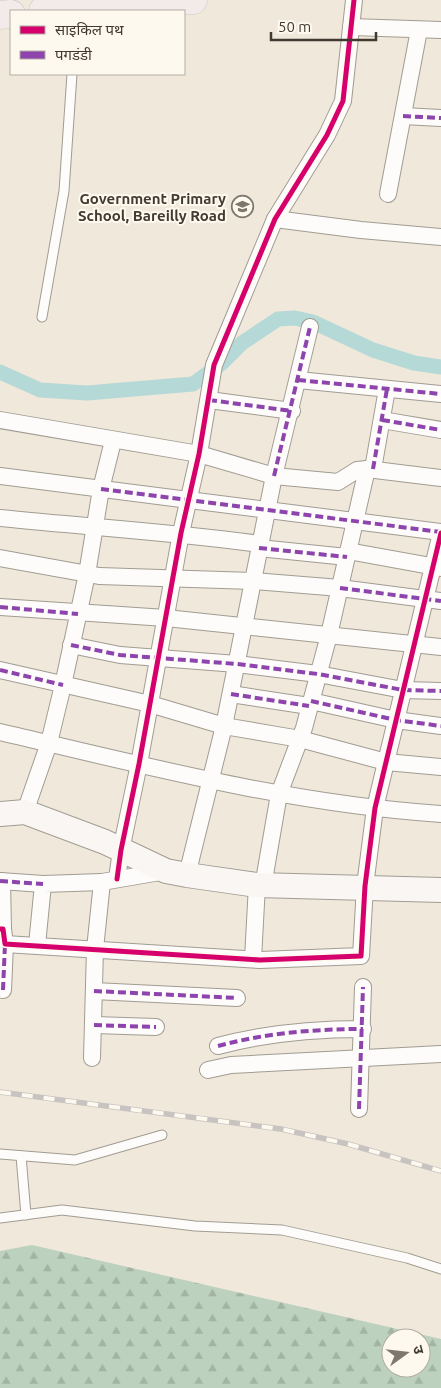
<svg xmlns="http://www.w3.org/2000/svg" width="441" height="1388" font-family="Ubuntu,'Noto Sans Devanagari',sans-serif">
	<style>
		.forest { fill: url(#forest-firs); fill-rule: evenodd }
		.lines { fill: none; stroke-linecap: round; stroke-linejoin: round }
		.canal { stroke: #b5d9d7; stroke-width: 15 }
		.lane-casing { stroke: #a19c92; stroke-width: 11 }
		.street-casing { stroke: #a19c92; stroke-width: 18 }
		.secondary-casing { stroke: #a19c92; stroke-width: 26 }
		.highway-casing { stroke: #ccc8c1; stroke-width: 29 }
		.lane { stroke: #fdfcfa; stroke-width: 9 }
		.street { stroke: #fdfcfa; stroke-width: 16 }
		.secondary { stroke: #faf6f4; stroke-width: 24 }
		.highway { stroke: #f3ebe9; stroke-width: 28 }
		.rail-casing { stroke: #c6c3c1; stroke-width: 5.5 }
		.rail { stroke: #fef9ef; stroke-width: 4; stroke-dasharray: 11; stroke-linecap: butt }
		.quiet { stroke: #8e44ad; stroke-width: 4; stroke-dasharray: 8 4; stroke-linecap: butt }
		.cycleway-casing { stroke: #fef9ef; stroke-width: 8 }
		.cycleway { stroke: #d6006c; stroke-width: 5 }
		.labels { text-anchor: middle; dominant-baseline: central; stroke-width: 4; stroke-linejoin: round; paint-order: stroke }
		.poi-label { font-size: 15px; font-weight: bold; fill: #403a31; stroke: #fef9ef; text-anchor: end }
	</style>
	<defs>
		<pattern id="forest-firs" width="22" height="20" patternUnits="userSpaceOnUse" patternTransform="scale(1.25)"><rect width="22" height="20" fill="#bcd1be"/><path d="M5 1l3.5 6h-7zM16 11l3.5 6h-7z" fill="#a3b4a4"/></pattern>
	</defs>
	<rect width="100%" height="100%" fill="#f0e8db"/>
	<path class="forest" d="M32 1245 441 1339V1388H0V1251ZM391 1338H421V1368H391Z"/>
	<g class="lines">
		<path class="canal" d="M0 372 40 390 87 393 193 384 222 363 242 343 278 319 295 318 313 322 373 350 414 363 441 367"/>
		<defs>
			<g id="lane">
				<path d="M42 317 64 191 72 74"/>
				<path d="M0 1154 75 1160 162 1135"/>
				<path d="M21 1156 26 1215"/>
				<path d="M0 1218 62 1210 195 1226 282 1230 407 1258 441 1269"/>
			</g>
			<g id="street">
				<path d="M351 27 441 30"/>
				<path d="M403 116 441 118"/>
				<path d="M388 194 419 30"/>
				<path d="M275 219 361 230 441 237"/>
				<path d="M298 380 441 394"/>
				<path d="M209 400 292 411"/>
				<path d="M0 420 199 454 274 476 338 482 357 470 367 469 441 478"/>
				<path d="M382 420 441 430"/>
				<path d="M373 469 387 389"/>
				<path d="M0 476 441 532"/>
				<path d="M0 518C87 527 173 532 260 544"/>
				<path d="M259 548 347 557"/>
				<path d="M348 551 441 568"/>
				<path d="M0 558 99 576 253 581 340 588 441 601"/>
				<path d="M0 607 166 618 441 647"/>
				<path d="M71 645 120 655 237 664 318 674 403 690 441 691"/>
				<path d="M0 670 150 704 224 726 300 739 386 762 441 767"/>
				<path d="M231 694 309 706"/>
				<path d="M311 701 396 720 441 726"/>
				<path d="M0 732C146 766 291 804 441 814"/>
				<path d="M25 812 49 743 63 685 87 574 101 489 113 441"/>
				<path d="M187 875 224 726 274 476 310 327"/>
				<path d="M117 879 121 850 139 764 181 533 199 454 214 365 275 219 327 135 343 101 354 0"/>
				<path d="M0 881 43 884"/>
				<path d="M2 881 3 929"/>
				<path d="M263 886 279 794 304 728 329 635 367 469"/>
				<path d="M0 929H3L5 944 260 960 361 956 365 886 375 808 441 533"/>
				<path d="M37 945 43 884 102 882"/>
				<path d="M253 959 257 885"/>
				<path d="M3 990 5 944"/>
				<path d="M94 991 237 998"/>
				<path d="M94 1025 156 1027"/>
				<path d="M218 1046C266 1033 314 1029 363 1029"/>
				<path d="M92 1058 95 949 102 882 166 871"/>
				<path d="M208 1070 231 1065 441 1054"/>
				<path d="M359 1109 363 987"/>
			</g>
			<path id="secondary" d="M0 814 25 812 105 842 166 871 187 875 257 885 441 890"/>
			<g id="highway">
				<path d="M43 11 193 0"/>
				<path d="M0 15 11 14"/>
			</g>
		</defs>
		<use href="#lane" class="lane-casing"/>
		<use href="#street" class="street-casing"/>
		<use href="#secondary" class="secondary-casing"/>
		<use href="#highway" class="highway-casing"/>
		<use href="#lane" class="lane"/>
		<use href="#street" class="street"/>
		<use href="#secondary" class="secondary"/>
		<use href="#highway" class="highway"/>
		<defs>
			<path id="rail" d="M0 1092 281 1129 348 1144 441 1171"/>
		</defs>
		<use href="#rail" class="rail-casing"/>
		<use href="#rail" class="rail"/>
		<g class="quiet">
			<path d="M403 116 441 118"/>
			<path d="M298 380 441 394"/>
			<path d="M209 400 292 411"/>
			<path d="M382 420 441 430"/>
			<path d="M373 469 387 389"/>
			<path d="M274 476 310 327"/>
			<path d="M101 489 441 532"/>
			<path d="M259 548 347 557"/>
			<path d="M340 588 441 601"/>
			<path d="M0 607 78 614"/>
			<path d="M71 645 120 655 237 664 318 674 403 690 441 691"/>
			<path d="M0 670 63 685"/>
			<path d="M231 694 309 706"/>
			<path d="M311 701 396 720 441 726"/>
			<path d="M0 881 43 884"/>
			<path d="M3 990 5 944"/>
			<path d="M94 991 237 998"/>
			<path d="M94 1025 156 1027"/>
			<path d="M218 1046C266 1033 314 1029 363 1029"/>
			<path d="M359 1109 363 987"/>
		</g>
		<defs>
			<g id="cycleway">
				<path d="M117 879 121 850 139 764 181 533 199 454 214 365 275 219 327 135 343 101 354 0"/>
				<path d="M0 929H3L5 944 260 960 361 956 365 886 375 808 441 533"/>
			</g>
		</defs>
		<use href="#cycleway" class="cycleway-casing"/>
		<use href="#cycleway" class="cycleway"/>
	</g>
	<defs>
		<symbol id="school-ring" viewBox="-11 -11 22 22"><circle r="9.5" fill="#fef9ef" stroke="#7e776c" stroke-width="1.5"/><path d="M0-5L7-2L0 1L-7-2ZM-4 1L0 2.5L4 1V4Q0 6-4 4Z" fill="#7e776c"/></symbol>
	</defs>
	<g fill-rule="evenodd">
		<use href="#school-ring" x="230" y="194" width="25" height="25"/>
	</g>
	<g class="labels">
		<g class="poi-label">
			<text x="226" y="198">Government Primary<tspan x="226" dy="17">School, Bareilly Road</tspan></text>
		</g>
	</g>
	<rect x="10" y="10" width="175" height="65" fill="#fef9ef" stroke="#b2ada3"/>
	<rect x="20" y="26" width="25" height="8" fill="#d6006c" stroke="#b2ada3"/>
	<text x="55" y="35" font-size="15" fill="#403a31">साइकिल पथ</text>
	<rect x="20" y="51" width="25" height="8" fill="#8e44ad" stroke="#b2ada3"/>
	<text x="55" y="60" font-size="15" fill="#403a31">पगडंडी</text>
	<g transform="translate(406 1353) rotate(75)"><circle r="24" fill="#fef9ef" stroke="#b2ada3"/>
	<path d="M0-4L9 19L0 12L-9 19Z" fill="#7e776c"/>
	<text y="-8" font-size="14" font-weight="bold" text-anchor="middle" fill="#403a31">उ</text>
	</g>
	<path d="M271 32v8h105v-8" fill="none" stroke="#403a31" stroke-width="2.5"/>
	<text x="278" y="32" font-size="15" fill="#403a31" stroke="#fef9ef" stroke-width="4" paint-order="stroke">50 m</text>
</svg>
